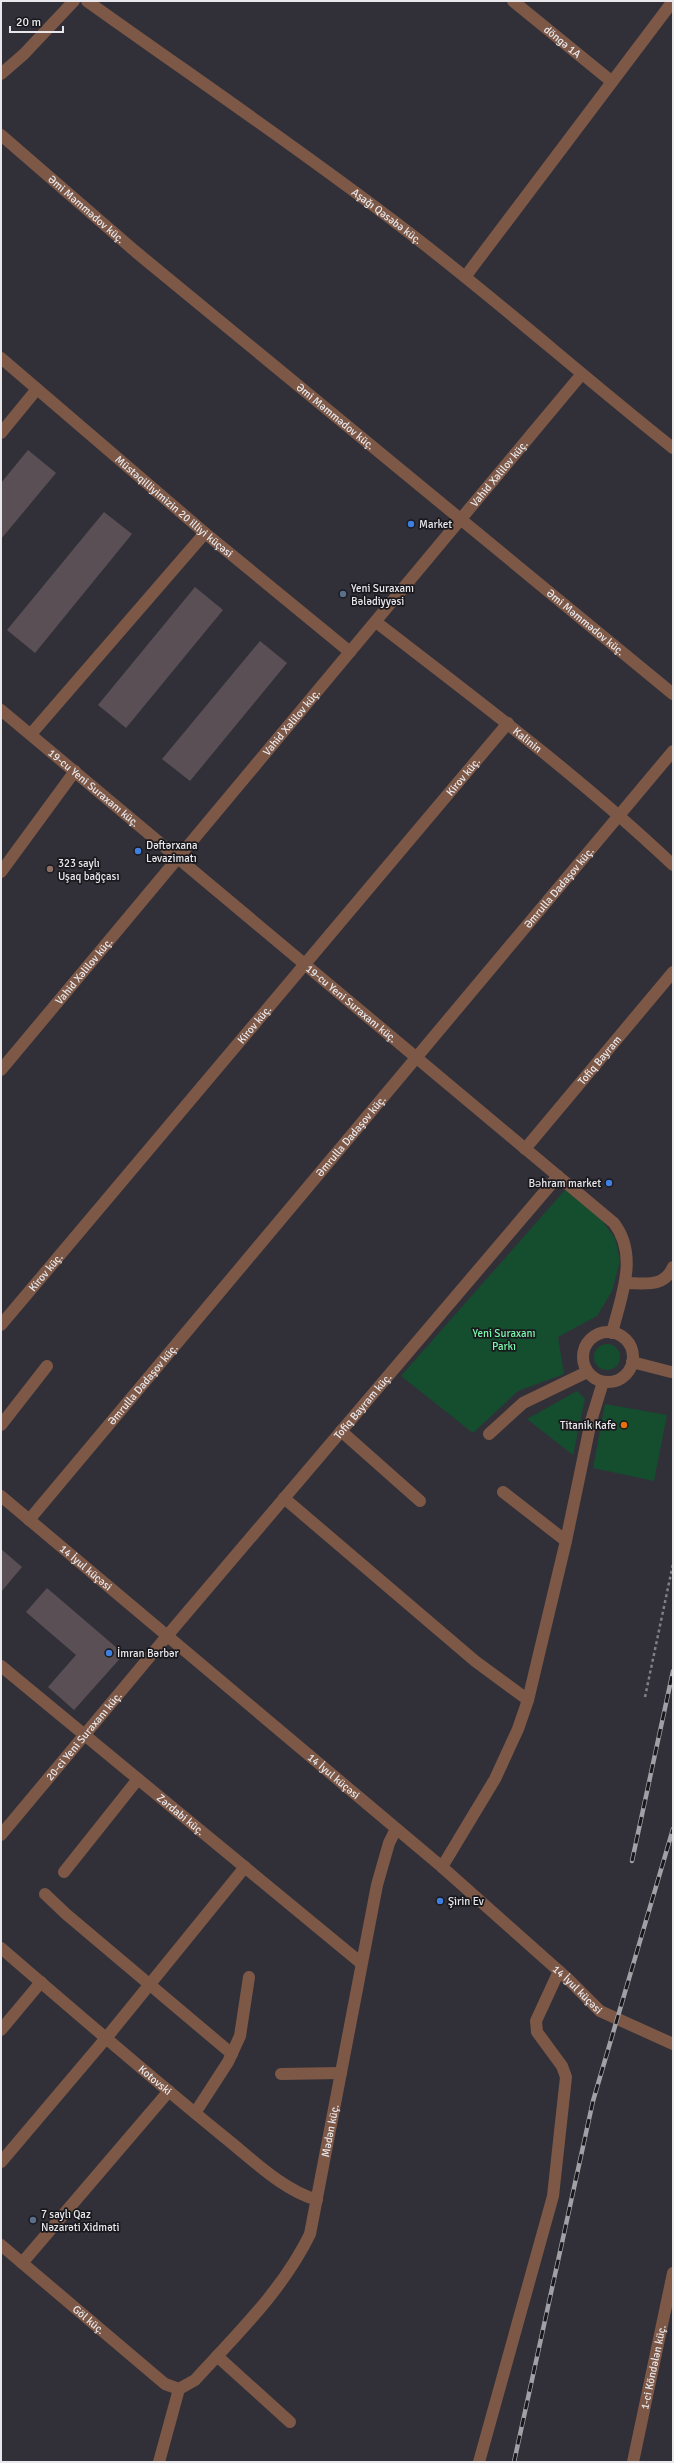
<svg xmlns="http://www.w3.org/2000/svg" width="674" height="2463" font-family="Signika,sans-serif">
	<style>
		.green { fill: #144e2e }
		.building { fill: #594f55 }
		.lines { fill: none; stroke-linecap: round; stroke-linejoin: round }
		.path { stroke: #807f86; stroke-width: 2.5; stroke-dasharray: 3 3; stroke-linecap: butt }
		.minor { stroke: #7d5846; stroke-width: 12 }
		.rail-casing { stroke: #a0a0a6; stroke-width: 4.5 }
		.rail { stroke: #19191d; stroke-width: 3; stroke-dasharray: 9; stroke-linecap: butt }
		.shop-dot { fill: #3f7fe0; stroke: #19191d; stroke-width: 1.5 }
		.service-dot { fill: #5c6f8a; stroke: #19191d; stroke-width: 1.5 }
		.education-dot { fill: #8d6e63; stroke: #19191d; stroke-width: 1.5 }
		.food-dot { fill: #e8710a; stroke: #19191d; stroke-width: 1.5 }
		.labels { text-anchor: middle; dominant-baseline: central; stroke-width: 3.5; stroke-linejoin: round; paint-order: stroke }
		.street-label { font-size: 11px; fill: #e7e7ec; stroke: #19191d }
		.poi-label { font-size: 11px; fill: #e7e7ec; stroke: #19191d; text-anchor: start }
		.park-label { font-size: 11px; fill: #7af8ac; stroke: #19191d }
	</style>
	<rect width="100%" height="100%" fill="#313039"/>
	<g class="green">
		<path d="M565 1190 600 1218 615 1238 620 1261 612 1291 597 1316 558 1337 564 1374 518 1391 473 1433 401 1376Z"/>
		<circle cx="607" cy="1357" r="13"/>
		<path d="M577 1391 585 1399 573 1455 527 1419Z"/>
		<path d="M605 1404 667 1415 654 1481 593 1468Z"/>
	</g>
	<g class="building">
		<path d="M28 450 56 473 1 539V483Z"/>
		<path d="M104 512 132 534 35 653 7 630Z"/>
		<path d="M195 587 223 610 126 728 98 705Z"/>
		<path d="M260 641 287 663 190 781 162 759Z"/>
		<path d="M1 1549 22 1567 1 1592Z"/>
		<path d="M47 1588 124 1654 74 1710 48 1687 76 1655 26 1612Z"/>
	</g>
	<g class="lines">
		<path class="path" d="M645 1697 673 1564"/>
		<g class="minor">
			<path id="s1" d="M87 1C192 76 300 149 403 228 495 298 582 376 673 448"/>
			<path id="s2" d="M513 1 611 81"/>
			<path d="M1 74 24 54 74 1"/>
			<path id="s3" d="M1 135 136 252 673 694"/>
			<path d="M465 277 673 1"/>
			<path id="s4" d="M1 358 205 533 350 652"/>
			<path d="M1 433 37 389"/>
			<path id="s5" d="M376 622C477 700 580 777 673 865"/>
			<path id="s6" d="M1 710 614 1223C639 1256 621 1296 612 1333"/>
			<path d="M31 734 205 533"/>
			<path d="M1 872 75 771"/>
			<path id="s7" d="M1 1070 581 375"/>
			<path id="s8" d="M525 1149 673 972"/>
			<path d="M625 1283C645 1283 664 1288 673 1267"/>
			<path id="s9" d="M1 1325 508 723"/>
			<circle cx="608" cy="1357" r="25"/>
			<path d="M632 1362 671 1372"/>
			<path d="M1 1425 47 1366"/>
			<path d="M341 1431 420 1501"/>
			<path d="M489 1434 523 1403 587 1372"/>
			<path d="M503 1492 566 1541"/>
			<path id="s10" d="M1 1496 442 1867 569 1980 600 2011 673 2044"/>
			<path d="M284 1498 475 1661 528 1700"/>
			<path id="s11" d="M29 1520 673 751"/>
			<path id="s12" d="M1 1666 361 1963"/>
			<path id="s13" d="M1 1835 167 1636 558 1176"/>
			<path d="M442 1867 495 1779 518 1729 528 1700 566 1541 591 1421 603 1382"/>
			<path d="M64 1872 138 1779"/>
			<path d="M45 1894 66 1914 232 2054"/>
			<path id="s14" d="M1 1948C74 2011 148 2075 223 2136 252 2159 281 2189 317 2200"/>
			<path d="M1 2030 41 1982"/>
			<path d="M281 2074 341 2073"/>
			<path d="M195 2113 228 2062 240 2036 249 1977"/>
			<path d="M1 2162 107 2037 245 1867"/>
			<path id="s15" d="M1 2245 165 2384 179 2389 195 2380C236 2335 283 2290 310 2234L377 1885 389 1843 396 1829"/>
			<path d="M22 2263 169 2091"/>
			<path d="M217 2356 290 2422"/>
			<path d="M159 2462 179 2389"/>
			<path d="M479 2462 553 2196 566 2077 562 2066 537 2032 536 2021 559 1971"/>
			<path id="s16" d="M633 2462 673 2273"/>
		</g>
		<defs>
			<g id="rail">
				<path d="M632 1861 673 1671"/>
				<path d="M514 2462 593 2101 673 1829"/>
			</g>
		</defs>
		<use href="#rail" class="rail-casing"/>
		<use href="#rail" class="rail"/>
	</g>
	<g class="shop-dot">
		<circle cx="411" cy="524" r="4"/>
		<circle cx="138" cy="851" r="4"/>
		<circle cx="609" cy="1183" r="4"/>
		<circle cx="109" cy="1653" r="4"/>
		<circle cx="440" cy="1901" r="4"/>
	</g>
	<g class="service-dot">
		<circle cx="343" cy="594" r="4"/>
		<circle cx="33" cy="2220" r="4"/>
	</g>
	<circle class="education-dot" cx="50" cy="869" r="4"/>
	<circle class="food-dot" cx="624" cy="1425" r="4"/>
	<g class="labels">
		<g class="street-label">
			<text stroke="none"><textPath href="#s2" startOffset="64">döngə 1A</textPath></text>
			<text stroke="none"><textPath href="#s3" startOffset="113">Əmi Məmmədov küç.</textPath></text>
			<text stroke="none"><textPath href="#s1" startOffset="369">Aşağı Qəsəbə küç.</textPath></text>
			<text stroke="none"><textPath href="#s3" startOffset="437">Əmi Məmmədov küç.</textPath></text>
			<text stroke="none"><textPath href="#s7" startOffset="777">Vahid Xəlilov küç.</textPath></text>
			<text stroke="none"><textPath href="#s4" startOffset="228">Müstəqilliyimizin 20 illiyi küçəsi</textPath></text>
			<text stroke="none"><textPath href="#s3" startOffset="761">Əmi Məmmədov küç.</textPath></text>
			<text stroke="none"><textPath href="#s7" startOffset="453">Vahid Xəlilov küç.</textPath></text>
			<text stroke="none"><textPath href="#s5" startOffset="192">Kalinin</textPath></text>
			<text stroke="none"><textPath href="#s9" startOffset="717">Kirov küç.</textPath></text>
			<text stroke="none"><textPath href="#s6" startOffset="121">19-cu Yeni Suraxanı küç.</textPath></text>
			<text stroke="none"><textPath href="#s11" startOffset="825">Əmrulla Dadaşov küç.</textPath></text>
			<text stroke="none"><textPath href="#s7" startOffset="129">Vahid Xəlilov küç.</textPath></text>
			<text stroke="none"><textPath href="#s6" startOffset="457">19-cu Yeni Suraxanı küç.</textPath></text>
			<text stroke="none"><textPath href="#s9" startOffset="393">Kirov küç.</textPath></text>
			<text stroke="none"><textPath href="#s8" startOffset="116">Tofiq Bayram</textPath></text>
			<text stroke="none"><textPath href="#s11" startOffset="501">Əmrulla Dadaşov küç.</textPath></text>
			<text stroke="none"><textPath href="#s9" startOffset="69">Kirov küç.</textPath></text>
			<text stroke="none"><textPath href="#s11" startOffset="177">Əmrulla Dadaşov küç.</textPath></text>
			<text stroke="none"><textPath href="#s13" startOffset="561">Tofiq Bayram küç.</textPath></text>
			<text stroke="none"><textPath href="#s10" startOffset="111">14 İyul küçəsi</textPath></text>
			<text stroke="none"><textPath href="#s13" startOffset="129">20-ci Yeni Suraxanı küç.</textPath></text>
			<text stroke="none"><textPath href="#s10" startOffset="435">14 İyul küçəsi</textPath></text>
			<text stroke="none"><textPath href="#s12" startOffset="233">Zərdabi küç.</textPath></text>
			<text stroke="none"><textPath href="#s10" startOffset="759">14 İyul küçəsi</textPath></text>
			<text stroke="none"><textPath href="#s14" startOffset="203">Kotovski</textPath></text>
			<text stroke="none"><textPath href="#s15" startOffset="540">Mədən küç.</textPath></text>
			<text stroke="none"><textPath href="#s15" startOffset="115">Göl küç.</textPath></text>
			<text stroke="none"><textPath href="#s16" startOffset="97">1-ci Köndələn küç.</textPath></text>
		</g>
		<g class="poi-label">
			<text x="419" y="524">Market</text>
			<text x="351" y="588">Yeni Suraxanı<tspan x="351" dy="13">Bələdiyyəsi</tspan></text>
			<text x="146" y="845">Dəftərxana<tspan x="146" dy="13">Ləvazimatı</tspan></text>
			<text x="58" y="863">323 saylı<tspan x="58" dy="13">Uşaq bağçası</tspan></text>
			<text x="601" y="1183" text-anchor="end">Bәhram market</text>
			<text x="616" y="1425" text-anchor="end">Titanik Kafe</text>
			<text x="117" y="1653">İmran Bərbər</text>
			<text x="448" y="1901">Şirin Ev</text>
			<text x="41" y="2214">7 saylı Qaz<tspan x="41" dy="13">Nəzarəti Xidməti</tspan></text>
		</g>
		<g class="park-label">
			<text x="504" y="1333">Yeni Suraxanı<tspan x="504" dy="13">Parkı</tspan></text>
		</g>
	</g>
	<rect width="674" height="2463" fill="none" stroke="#e7e7ec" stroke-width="4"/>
	<path d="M10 26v6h53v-6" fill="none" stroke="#e7e7ec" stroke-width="2"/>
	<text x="16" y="26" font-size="12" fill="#e7e7ec" stroke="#19191d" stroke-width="3" paint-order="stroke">20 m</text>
</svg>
